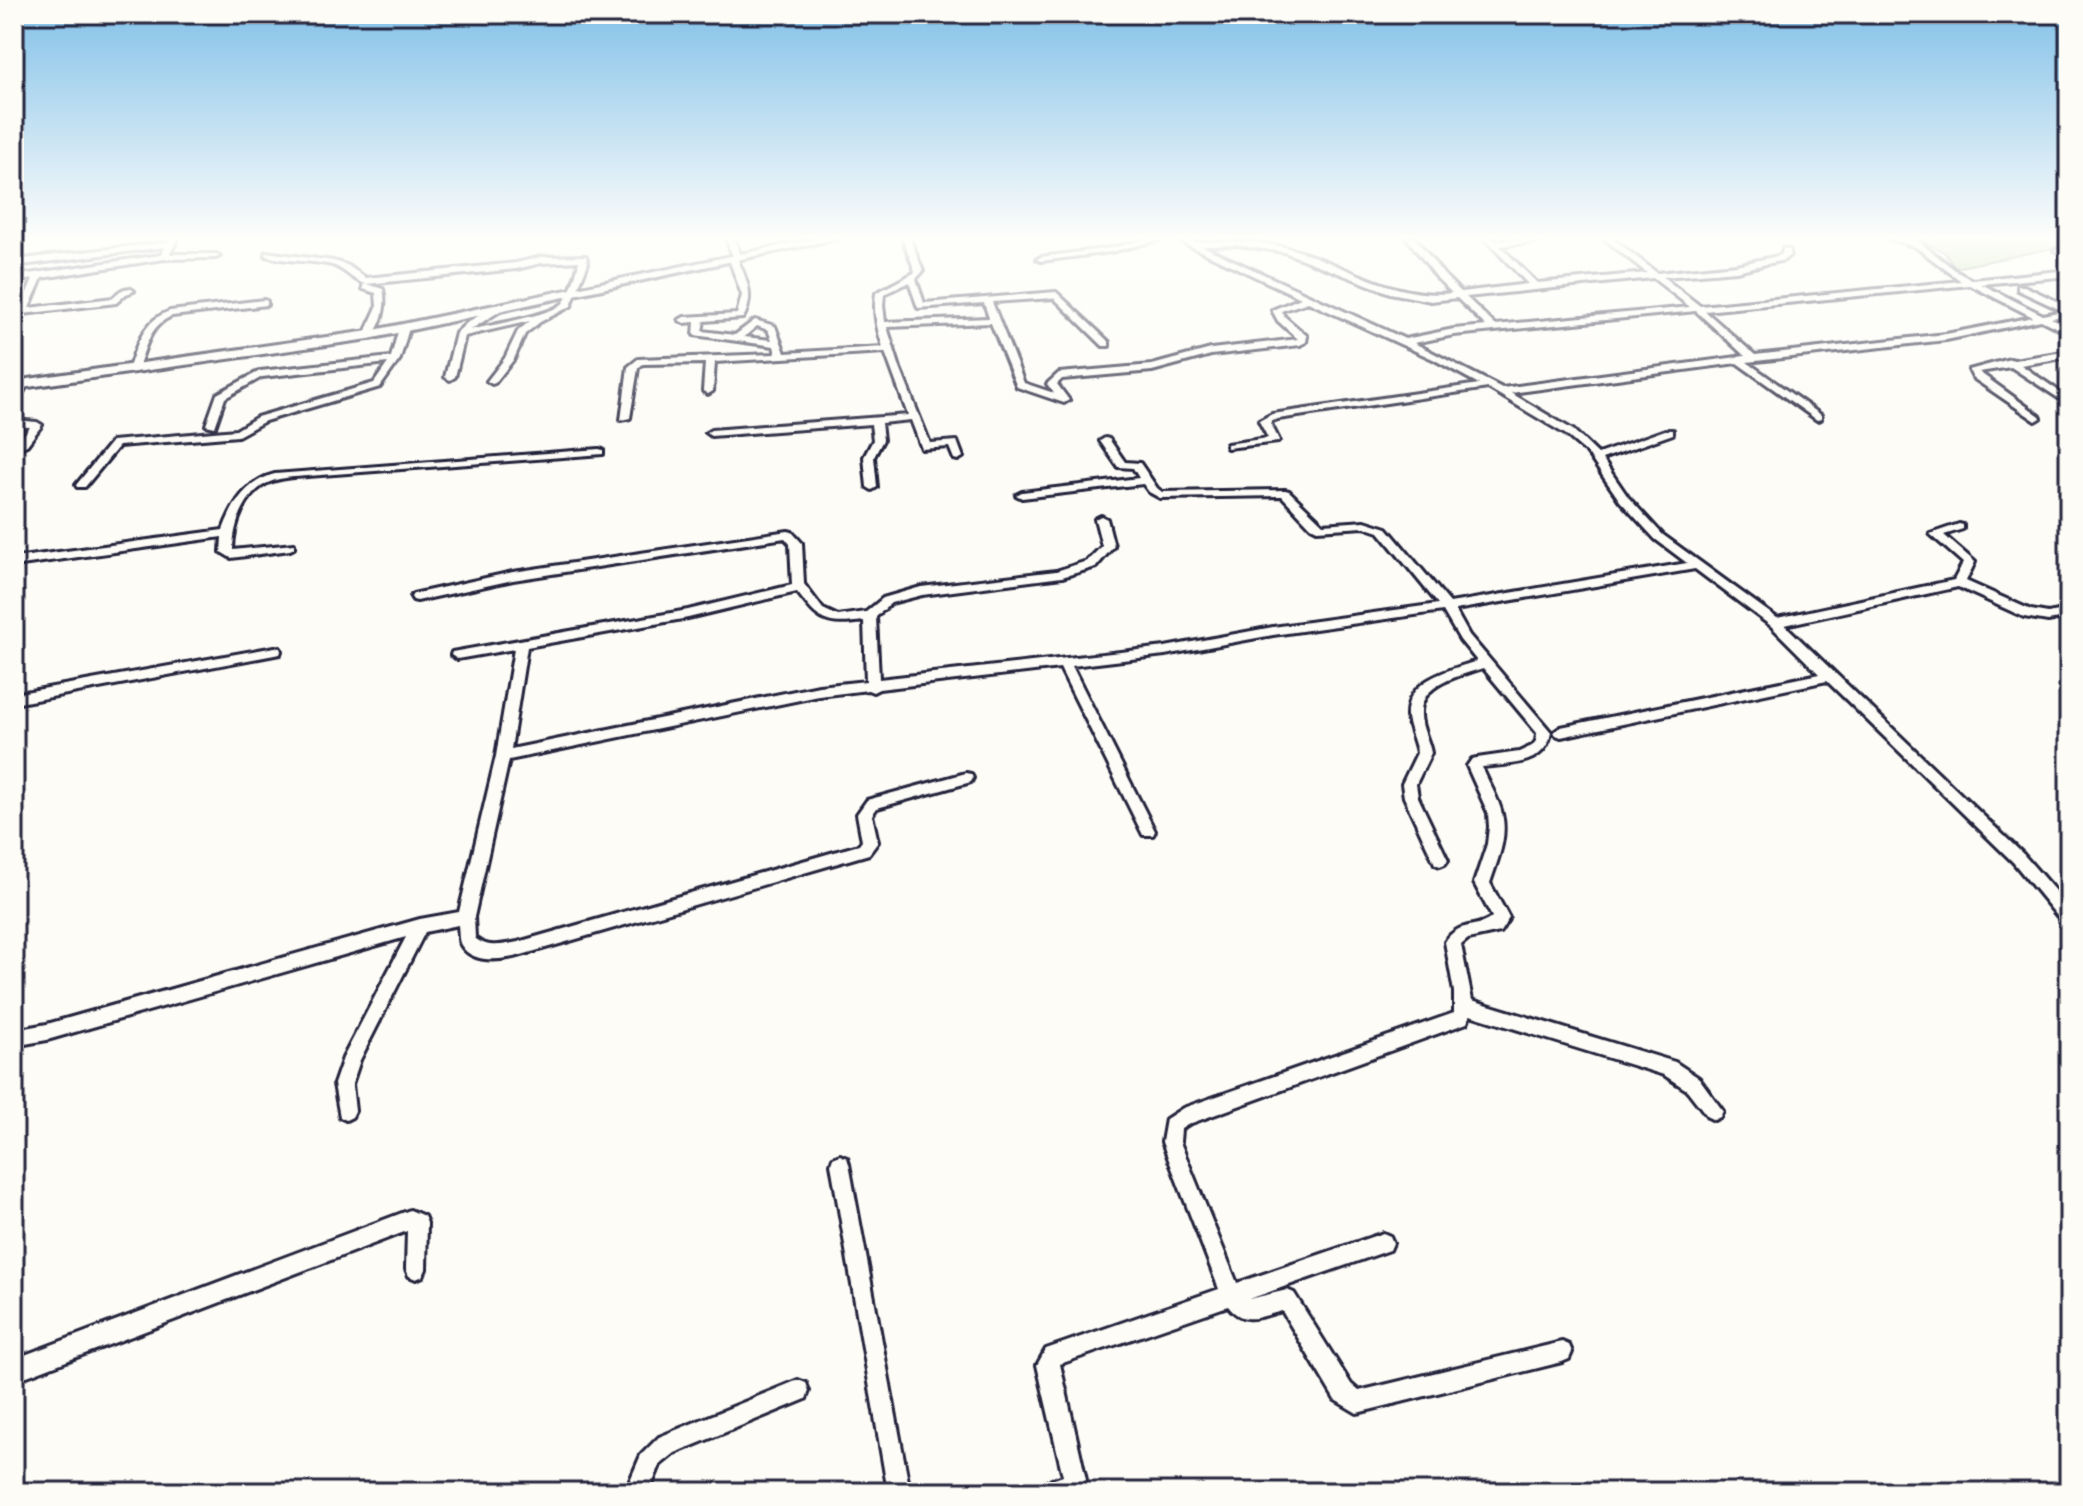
<svg xmlns="http://www.w3.org/2000/svg" width="2083" height="1506" font-family="'Gochi Hand',sans-serif">
	<style>
		.green { fill: #b1d590; stroke: #6a7c66; stroke-width: 2 }
		.lines { fill: none; stroke-linecap: round; stroke-linejoin: round }
		.street-casing { stroke: #22223b; stroke-width: 6 }
		.secondary-casing { stroke: #22223b; stroke-width: 6 }
		.street { fill: #fdfcf7; fill-rule: evenodd }
		.secondary { fill: #fdfcf7; fill-rule: evenodd }
	</style>
	<rect width="100%" height="100%" fill="#fdfcf7"/>
	<filter id="ink" filterUnits="userSpaceOnUse"><feTurbulence type="fractalNoise" baseFrequency=".0125" numOctaves="2"/><feDisplacementMap in="SourceGraphic" scale="16" xChannelSelector="R" yChannelSelector="G"/><feConvolveMatrix kernelMatrix="1 2 1 2 8 2 1 2 1" color-interpolation-filters="sRGB"/></filter>
	<g filter="url(#ink)">
		<path class="green" d="M1916 238H2069V245L1955 268 1944 252Z"/>
		<g class="lines">
			<defs>
				<g id="street">
					<path d="M170 238H178L170 254H216L220 256 216 258 164 259 42 278 29 308 113 298C119 291 127 285 134 291L126 294 116 303 23 314 19 311 33 279 14 282V276L161 255 165 247 14 266V260L168 242Z"/>
					<path d="M726 238H734L742 258 738 260C747 281 755 297 743 318L704 321 702 331 735 335 755 320 775 326 785 353 883 347C877 328 873 313 876 293L914 273 915 271 902 238H910L923 271 916 279 924 303 1056 292 1109 342V346H1103L1054 298 992 302 1024 383 1054 393 1047 384 1059 373 1152 365 1211 349 1298 339 1278 321 1272 310 1301 298 1173 238C1181 238 1189 242 1196 242 1227 242 1258 240 1288 248 1344 263 1393 300 1452 293L1438 279 1407 238H1415L1444 275 1461 292 1528 284 1484 238H1493L1496 241 1554 238 1550 240 1500 246 1537 283 1647 273 1603 238H1612L1657 273 1736 265 1778 256 1782 254 1783 248 1790 250V255L1784 260 1736 271 1663 277 1700 306 1961 281 1916 247 1886 238 1906 240 1905 238H1914L1959 273 1972 280 2069 270V276L1981 284 2043 315 2063 311 2018 290V286H2024L2069 307V315L2051 318 2069 327V334L2041 320 1946 340 1747 362 1821 415V419L1817 420 1737 363 1511 393 1573 430 1598 454 1665 430H1673V434L1602 459 1628 497 1663 535 1777 618 1954 580 1963 563 1930 534 1959 524 1963 525V529L1944 535 1975 562 1966 581 2031 610 2048 613 2069 609V617L2048 621 2024 617 1958 587 1785 625 2023 854 2069 907V925L2063 923 2013 862 1827 681 1561 737 1556 735 1554 732 1561 727 1819 674 1771 626 1695 569 1455 610 1469 635 1551 732C1546 766 1509 764 1482 767 1488 782 1499 799 1502 814 1508 838 1497 861 1490 883L1509 918 1500 932 1468 939 1461 945 1472 1000 1675 1062 1699 1078 1723 1111 1720 1117 1714 1120 1708 1117 1687 1090 1664 1075 1470 1015 1467 1023 1189 1124 1181 1129 1180 1142 1237 1283 1383 1233 1390 1236 1393 1243 1390 1250 1249 1299 1287 1290 1294 1293 1351 1384 1359 1391 1562 1342 1569 1345 1572 1352 1569 1359 1562 1362 1357 1413 1335 1400 1282 1311C1261 1316 1244 1327 1228 1306L1060 1364 1086 1480 1080 1492H1037L1040 1484 1063 1476 1037 1365 1046 1349 1219 1289 1162 1142 1166 1119 1183 1108 1454 1013V992L1445 942C1458 920 1478 930 1492 917L1474 883 1487 844 1489 827 1488 813 1467 766 1472 759 1477 758 1519 752 1532 746 1536 741 1537 733 1483 668C1459 676 1419 684 1421 715 1421 728 1429 740 1431 753L1416 784 1418 797 1448 860 1445 864 1440 866 1435 864 1404 797 1402 784 1417 753C1415 740 1408 728 1407 716 1406 679 1450 670 1477 661L1460 640 1443 611 1273 635 1165 655 1072 666 1155 831 1153 835H1143L1141 831 1060 668 879 689 873 692 868 690 819 696 509 760 474 917 475 938C488 949 502 945 518 942L859 845 862 841 857 814 867 800 966 773 971 774 973 778 971 782 877 808 872 815 878 842 869 854 518 956C501 960 472 964 461 945 458 940 459 931 458 925L425 932 360 1060 352 1084 355 1111 352 1117 346 1120 340 1117 334 1084 343 1058 406 937 47 1040 14 1046V1030L47 1024 420 919 459 912 496 756 514 649 457 659 451 655 452 652 688 610 792 585 790 544 785 538 513 580 417 601 413 600 411 597 413 594 513 572 788 531 792 532 802 543 804 584 823 609 838 616 866 612 883 598 921 587 1056 571 1087 561 1102 546 1095 519 1101 516 1107 519 1114 546 1096 567 1062 577 922 595 891 603 876 617 879 679 1165 647 1273 627 1438 604 1379 532 1364 527 1317 530 1311 527 1282 496 1160 498 1149 492 1143 484 1022 498 1016 495 1022 492 1139 478 1133 468 1118 467 1100 441 1105 438 1109 439 1125 462 1140 463 1157 488 1162 492 1285 490 1289 491 1323 524 1365 521 1387 528 1450 603 1687 563 1655 539 1620 501 1587 453 1565 434 1488 388 1278 419 1270 422 1279 440 1278 442 1227 448V444L1268 438 1259 421 1272 414 1479 384 1433 359 1308 302 1281 311 1285 317 1307 336 1306 342 1300 345 1211 355 1152 371 1062 379 1057 384 1069 400 1064 403 1017 387 991 323 887 327 900 368 930 443 957 441 963 457 958 460 954 459 949 447 922 449 911 420 881 423 883 440 874 457 877 487 872 490 867 487 864 457 873 440 871 424 711 436 706 433 711 430 908 415 885 352 715 362 713 391 708 394 703 391 705 363 643 364 638 368 630 418 621 420 628 367 638 359 776 354 774 346 694 335 695 322 684 323 679 320 684 317 737 314 742 295 729 259 733 257ZM1237 245 1284 252 1390 293 1431 301 1457 298 1486 326 1454 329 1405 339 1202 246ZM1653 278 1690 307 1495 325 1466 297ZM909 282 918 308 984 303 989 318 885 322 883 305 884 294ZM1970 285 2033 317 1946 334 1755 355 1705 311ZM1696 311 1745 356 1502 388 1414 343 1454 335ZM757 326 768 330 772 340 744 337ZM797 592C820 622 825 626 864 621L866 681 819 686 511 749 527 647 688 618Z"/>
					<path d="M1152 238H1166L1111 252 1041 261 1037 259 1041 257 1111 248Z"/>
					<path d="M2069 246V250L2058 252 2054 250Z"/>
					<path d="M266 252 334 261 347 265 366 278 516 263 541 257 583 256H586L588 263 571 306 540 322 525 334 514 359 495 383 492 384 487 381 505 358 518 331 530 321 465 336 455 377 450 380 445 377 456 333 469 321 497 306 501 309 500 311 470 330C489 325 555 315 564 302 571 292 577 272 579 261L541 263 516 269 366 284C352 281 346 269 332 265 310 260 288 262 266 256Z"/>
					<path d="M366 284 383 289C387 305 382 328 369 338L364 335 377 307 376 293 363 289V285Z"/>
					<path d="M264 300 267 301V305L172 316C148 326 146 349 137 370L129 368C137 344 144 320 170 311Z"/>
					<path d="M404 325 409 328 400 359 380 387 265 421 238 436 119 446 85 487H77L76 485 112 441 236 430 257 417 374 383 388 363 262 377 225 398 215 427 206 425 217 394 260 371 391 357 399 328Z"/>
					<path d="M2069 351V357L2021 365 2069 398V405L2011 367 1979 372 2040 416 2041 418 2036 421 1973 378 1969 370 2010 359 2014 360Z"/>
					<path d="M21 381 29 383 18 400 14 401V391Z"/>
					<path d="M14 420 37 422 42 425 27 445 14 450V443L19 441 30 427 14 426Z"/>
					<path d="M599 449 603 450V454L308 476C296 477 282 477 270 482 245 492 233 525 233 550L294 544V548L290 550 231 558 221 552 222 537 14 566V558L223 530C233 503 247 481 275 474Z"/>
					<path d="M275 647 280 648 281 651 280 654 14 704V694Z"/>
					<path d="M840 1155 847 1158 849 1164 910 1492H888L831 1164 833 1158Z"/>
					<path d="M410 1210 424 1216 427 1223 426 1269 423 1276 416 1279 409 1276 406 1269 407 1231 14 1381V1359Z"/>
					<path d="M798 1380 806 1383 809 1391 806 1399 675 1453 660 1465 649 1492H625L641 1455 659 1437Z"/>
				</g>
				<path id="secondary" d="M818 238H840L369 339 14 389V381L369 331Z"/>
			</defs>
			<use href="#street" class="street-casing"/>
			<use href="#secondary" class="secondary-casing"/>
			<use href="#street" class="street"/>
			<use href="#secondary" class="secondary"/>
		</g>
	</g>
	<linearGradient id="sky" x2="0" y2="1"><stop stop-color="#81c0e8"/><stop offset="0.53" stop-color="#fefefb"/><stop offset="1" stop-color="#fefefb" stop-opacity="0"/></linearGradient>
	<rect width="2083" height="449" fill="url(#sky)"/>
	<rect width="2083" height="1506" fill="none" stroke="#fdfcf7" stroke-width="48"/>
	<rect x="24" y="24" width="2035" height="1458" fill="none" stroke="#22223b" stroke-width="3" filter="url(#ink)"/>
</svg>
